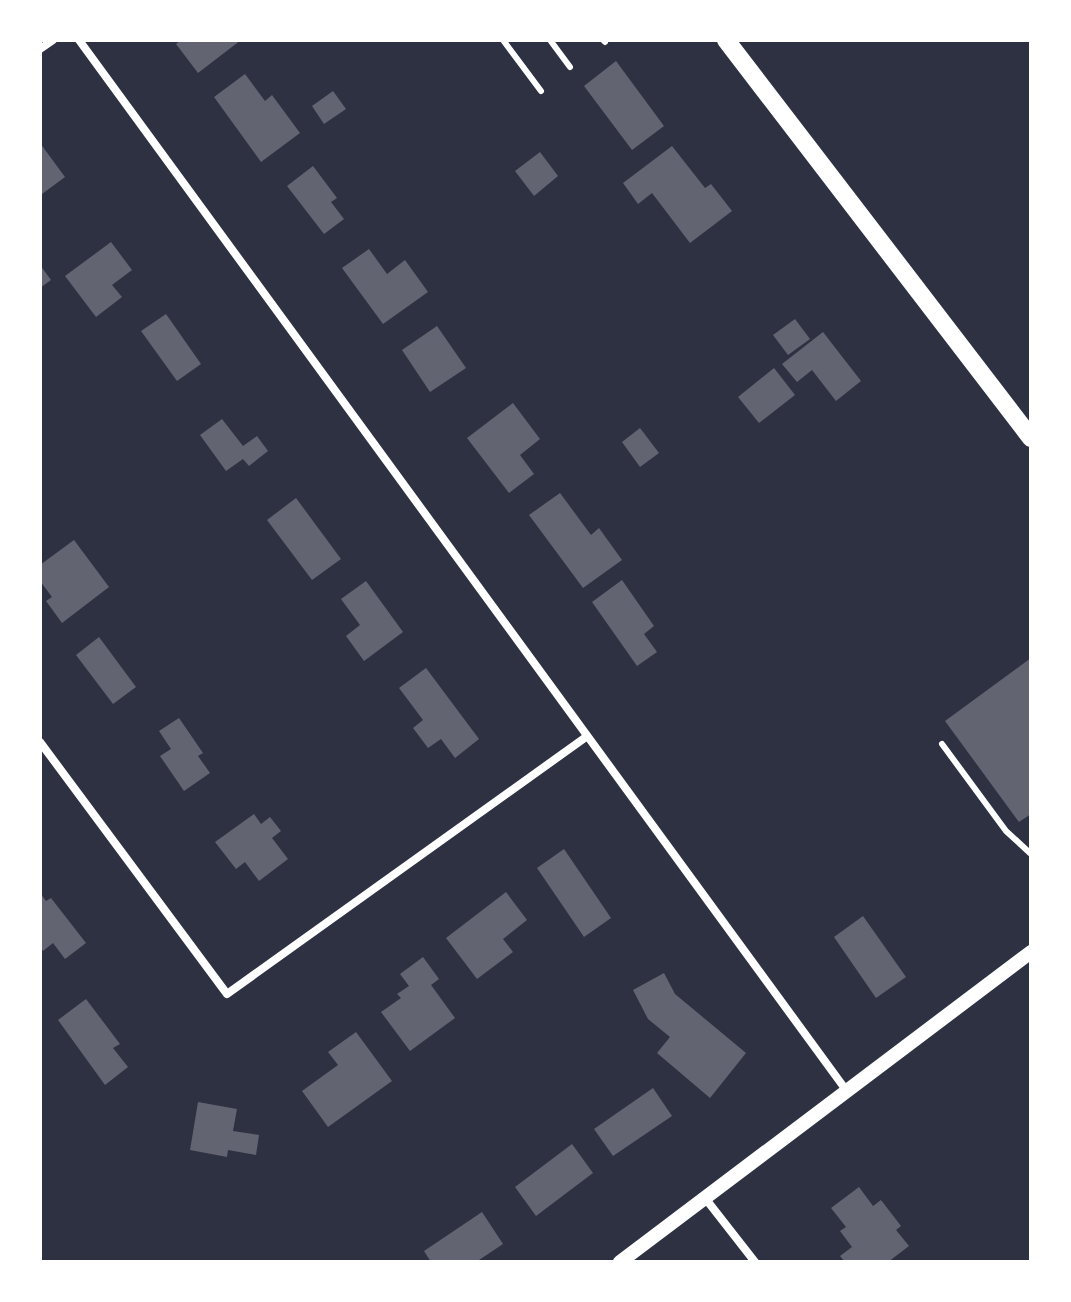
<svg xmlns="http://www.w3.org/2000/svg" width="1071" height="1302" font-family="Figtree,sans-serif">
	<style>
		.building { fill: #626471 }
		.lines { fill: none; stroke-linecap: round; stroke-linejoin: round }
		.service { stroke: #fff; stroke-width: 6 }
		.minor { stroke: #fff; stroke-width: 8 }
		.tertiary { stroke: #fff; stroke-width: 14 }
		.primary { stroke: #fff; stroke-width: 18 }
	</style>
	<rect width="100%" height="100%" fill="#2d3142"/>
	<g class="building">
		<path d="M181 40H241L198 73 176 44Z"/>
		<path d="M616 61 664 126 632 150 584 86Z"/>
		<path d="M245 74 265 101 272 95 300 133 261 162 214 97Z"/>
		<path d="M333 91 346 109 324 124 312 106Z"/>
		<path d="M40 143 65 177 42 194 40 192Z"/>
		<path d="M672 146 705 188 711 184 732 211 690 243 652 193 638 204 623 183Z"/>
		<path d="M540 152 558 176 534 196 515 171Z"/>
		<path d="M313 166 337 198 331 202 344 219 324 234 287 186Z"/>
		<path d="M111 242 132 270 112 285 122 297 96 317 65 276Z"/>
		<path d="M369 249 387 274 405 260 428 292 383 324 342 268Z"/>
		<path d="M40 265 51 280 40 288Z"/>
		<path d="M166 314 201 364 177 381 141 331Z"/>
		<path d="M795 319 810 339 788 355 773 335Z"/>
		<path d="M437 326 466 368 430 392 402 350Z"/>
		<path d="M823 332 861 381 836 401 812 370 797 382 782 364Z"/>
		<path d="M774 368 795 395 759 423 738 397Z"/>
		<path d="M513 403 540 439 520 455 534 474 509 493 467 438Z"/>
		<path d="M222 419 243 446 257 436 268 451 249 466 243 459 226 471 200 435Z"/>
		<path d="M640 428 659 453 640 467 622 442Z"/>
		<path d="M560 493 591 535 599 528 622 560 583 588 529 515Z"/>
		<path d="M296 498 341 559 312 580 267 520Z"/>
		<path d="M74 540 109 587 62 623 46 601 52 597 40 581V565Z"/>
		<path d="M622 580 654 626 644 634 657 652 637 666 592 602Z"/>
		<path d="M366 581 403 632 364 661 346 636 360 625 341 599Z"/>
		<path d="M99 637 136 687 113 704 76 655Z"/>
		<path d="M1031 658V814L1019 822 945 721Z"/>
		<path d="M426 668 479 739 455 758 441 739 428 748 413 728 423 720 399 688Z"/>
		<path d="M179 718 203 753 198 756 210 773 184 791 160 756 171 749 159 731Z"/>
		<path d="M254 814 261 824 270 817 281 831 272 838 288 859 259 881 245 862 236 869 215 842Z"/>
		<path d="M564 849 611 918 584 937 537 868Z"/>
		<path d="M506 892 527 920 503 939 513 952 477 979 446 938Z"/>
		<path d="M40 893 46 901 51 898 86 943 65 959 53 943 43 951 40 947Z"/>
		<path d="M863 916 906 977 876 998 834 937Z"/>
		<path d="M423 957 439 979 431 985 455 1018 410 1051 381 1012 401 998 397 994 409 986 400 974Z"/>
		<path d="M664 973 675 994 746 1053 710 1098 657 1053 670 1037 648 1019 633 990Z"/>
		<path d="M86 999 120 1044 113 1048 128 1067 105 1085 58 1020Z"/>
		<path d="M356 1032 392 1081 328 1127 302 1091 338 1065 328 1052Z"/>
		<path d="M653 1088 672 1116 613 1156 594 1129Z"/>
		<path d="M198 1102 237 1109 233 1131 259 1135 256 1155 228 1150 227 1157 190 1150Z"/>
		<path d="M572 1144 593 1173 536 1216 515 1187Z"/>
		<path d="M859 1187 873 1206 881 1200 901 1226 896 1230 909 1246 888 1262H845L840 1256 852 1247 840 1231 846 1227 831 1208Z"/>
		<path d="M482 1212 503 1244 476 1262H431L424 1251Z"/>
	</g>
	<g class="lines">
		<g class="service">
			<path d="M503 40 541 91"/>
			<path d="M550 40 570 67"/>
			<path d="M603 40 605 42"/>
			<path d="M942 744 1006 831 1031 854"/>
		</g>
		<g class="minor">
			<path d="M79 40 846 1090"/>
			<path d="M40 49 53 40"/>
			<path d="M40 742 227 994 586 737"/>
			<path d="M705 1198 755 1262"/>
		</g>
		<path class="tertiary" d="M620 1262 1031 952"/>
		<path class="primary" d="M726 40 1031 438"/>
	</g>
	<rect width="1071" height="1302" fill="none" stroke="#ffffff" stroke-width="84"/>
</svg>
